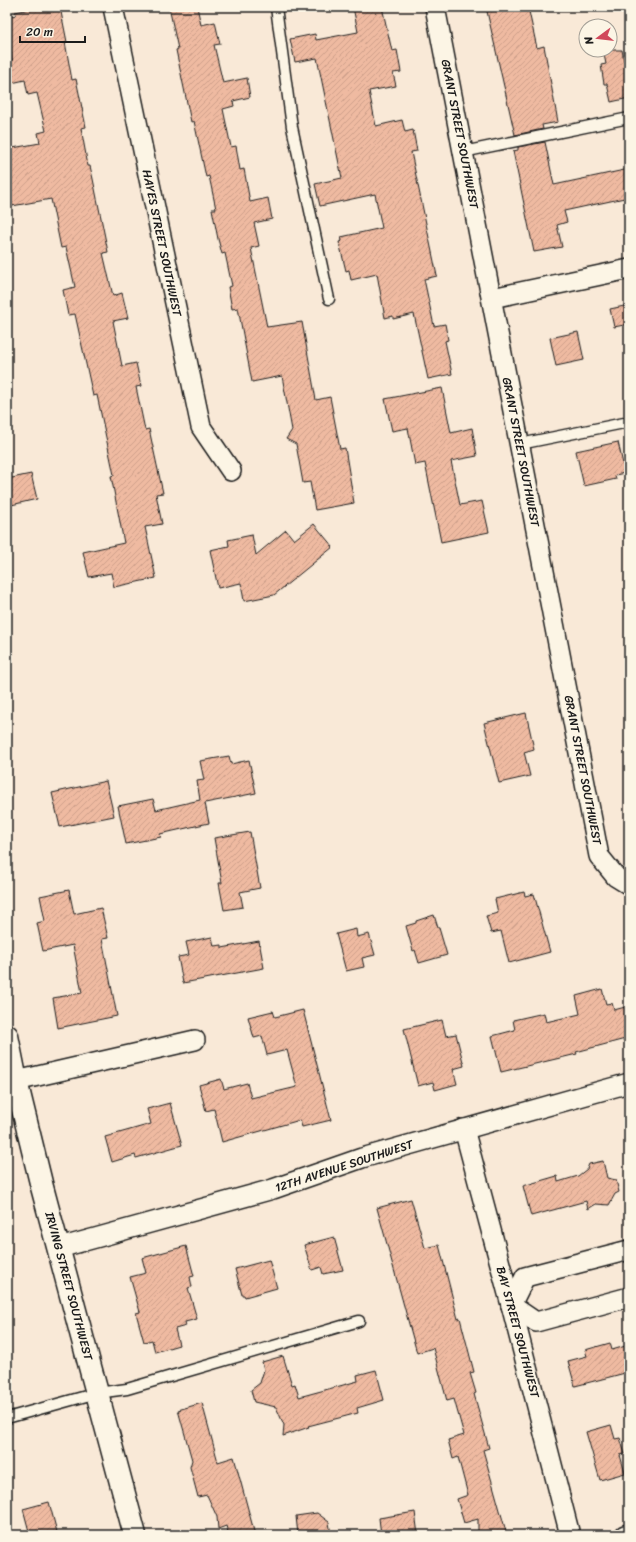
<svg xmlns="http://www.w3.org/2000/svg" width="636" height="1542" font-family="Sriracha,sans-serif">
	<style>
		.building { fill: url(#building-hatch); stroke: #1c1c1c }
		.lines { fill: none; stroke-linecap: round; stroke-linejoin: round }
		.service-casing { stroke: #1c1c1c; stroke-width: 13 }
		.minor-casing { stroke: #1c1c1c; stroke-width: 22 }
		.tertiary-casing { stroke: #1c1c1c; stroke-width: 25 }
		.service { stroke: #fcf5e5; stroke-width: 10 }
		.minor { stroke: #fcf5e5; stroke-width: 19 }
		.tertiary { stroke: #fcf5e5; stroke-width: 22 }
		.labels { text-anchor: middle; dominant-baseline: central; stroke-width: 3.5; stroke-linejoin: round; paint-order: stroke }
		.street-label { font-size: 12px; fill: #1c1c1c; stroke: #fcf5e5 }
	</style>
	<defs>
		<pattern id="building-hatch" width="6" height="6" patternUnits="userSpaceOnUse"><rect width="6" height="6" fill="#efbaa1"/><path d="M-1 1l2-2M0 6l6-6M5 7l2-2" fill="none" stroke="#cc9f8a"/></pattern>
	</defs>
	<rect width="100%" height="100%" fill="#f9e9d7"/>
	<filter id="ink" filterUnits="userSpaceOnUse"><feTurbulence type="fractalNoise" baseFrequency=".025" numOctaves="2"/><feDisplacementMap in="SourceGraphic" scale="8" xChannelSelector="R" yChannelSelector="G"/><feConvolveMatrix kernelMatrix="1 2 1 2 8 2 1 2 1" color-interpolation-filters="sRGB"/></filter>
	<g filter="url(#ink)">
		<g class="building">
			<path d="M41 7H60L67 42H65L72 80 76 79 86 127 81 128 88 166H90L93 179 108 252 103 253 113 296 122 293 128 318 113 321 122 366 136 363 141 386 136 387 145 430 149 429 163 493 156 494 162 524 145 527 156 578 114 587 111 573 89 577 83 552 124 543 111 476 114 475 97 395 93 396 75 314 68 315 63 290 75 287 66 247 61 248 51 199 12 206 10 195H7V149L40 143 38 133 46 131 37 93 28 95 25 80 7 84V61L12 60 7 33V17L16 15 15 12Z"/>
			<path d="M169 7H197L201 25 215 22 220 44 214 45 223 83 247 78 250 97 233 101 234 106 223 109 231 147 236 146 240 170 244 169 250 202 268 198 272 219 254 223 259 246 251 248 267 327 302 322 316 400 330 397 340 449 345 448 354 503 315 510 310 482 303 483 296 444 286 439 292 430 282 376 252 382 238 308 232 309 228 287 232 286 225 253 222 254 218 239 212 209H216L209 176 206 177 194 121 191 122 176 50 178 49Z"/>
			<path d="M353 7H382L392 51 397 50 401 72 393 73 396 86 369 91 376 126 402 120 405 132 413 130 417 151 411 152 437 276 424 279 434 326 445 324 448 340 445 341 452 374 428 379 414 314 393 319V316L385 318 377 274 351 280 349 270 346 271 339 242 342 241 341 237 382 228 375 194 320 206 315 184 342 178 317 58 295 62 290 39 315 34 316 40 358 32Z"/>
			<path d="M486 7H528L537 48 544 46 558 122 542 125 543 129 515 135Z"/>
			<path d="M603 50H622L624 61 629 60V98L611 102 607 84H604L601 65 606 64Z"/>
			<path d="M545 142 554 185 629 169V197L564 211 567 222 557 225 562 247 534 252 513 151 518 150V147Z"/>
			<path d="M629 305V324L614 327 610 309Z"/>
			<path d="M578 332 584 360 556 366 550 338Z"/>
			<path d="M442 388 451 433 472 428 477 456 451 461 460 505 482 501 489 532 441 542 425 463 415 465 408 428 392 431 385 399Z"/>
			<path d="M618 442 625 473 615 475 616 479 584 486 576 451Z"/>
			<path d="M31 474 37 499 7 506V479Z"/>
			<path d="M314 524 333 547 274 595 244 601 241 583 218 588 210 550 229 546 228 540 252 535 256 555 286 530 294 540Z"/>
			<path d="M526 713 534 749 524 752 530 776 499 783 484 723Z"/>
			<path d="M229 756 231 764 249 760 256 793 205 803 209 823 160 834 161 837 126 844 118 806 153 799 156 810 200 800 197 781 204 780 200 761Z"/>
			<path d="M106 781 114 816 60 827 52 793Z"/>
			<path d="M250 832 260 888 240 892 243 907 224 910 219 883H222L214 838Z"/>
			<path d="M69 890 74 914 101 908 108 938 102 939 117 1016 58 1028 53 998 82 993 73 945 43 951 37 923 45 921 40 896Z"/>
			<path d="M524 892 525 896 534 894 550 952 509 963 501 931 491 933 486 916 498 913 495 899Z"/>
			<path d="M434 915 438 928H439L447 955 419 963 415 950 413 951 406 926 416 923V921Z"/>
			<path d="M356 929 357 937 369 934 375 955 362 958 364 967 346 971 336 934Z"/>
			<path d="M212 937 214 946 222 945V948L259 941 264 968 183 983 178 957 189 955 186 942Z"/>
			<path d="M602 989 606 1004 612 1003 614 1010 629 1006V1038L576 1052 577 1054 501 1072 492 1036 515 1030 513 1020 544 1013 546 1022 580 1014 576 996Z"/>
			<path d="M303 1010 331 1120 302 1127 300 1120 222 1142 214 1109 206 1111 199 1085 221 1079 224 1089 247 1083 251 1098 297 1087 287 1050 267 1055 262 1036 254 1038 248 1017 273 1011 275 1017Z"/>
			<path d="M442 1020 446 1036 456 1034 464 1066 453 1069 457 1084 435 1090 433 1082 418 1086 404 1029Z"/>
			<path d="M170 1103 182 1145 136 1158 135 1155 112 1162 105 1137 151 1124 147 1109Z"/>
			<path d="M603 1161 607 1178 616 1180 619 1192 615 1194 609 1205 596 1204 588 1209 586 1201 531 1216 523 1186 557 1176 558 1182 578 1176 587 1169 589 1164Z"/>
			<path d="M411 1199 425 1248 439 1245 458 1319 460 1318 474 1372 470 1373 476 1393 474 1394 489 1448 483 1450 507 1535H478V1519L464 1523 457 1499 468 1495 458 1457 453 1459 448 1440 464 1435 454 1399 447 1401 433 1348 417 1353 377 1208Z"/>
			<path d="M334 1237 343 1270 323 1274 321 1267 312 1270 304 1245Z"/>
			<path d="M186 1246 194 1276 190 1277 192 1287 188 1288 197 1319 185 1322 186 1326 175 1329 179 1345 155 1352 152 1340 144 1342 136 1313 140 1312 130 1277 146 1273 142 1258Z"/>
			<path d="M269 1260 277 1288 245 1297 244 1295H242L235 1269Z"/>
			<path d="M610 1343 612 1350 629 1345V1372L575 1386 568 1361 587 1356 585 1350Z"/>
			<path d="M283 1356 292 1385 295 1384 299 1397 358 1381 357 1375 376 1370 384 1400 357 1408 358 1413 308 1426 309 1427 283 1436 284 1425 276 1407 254 1402 251 1390 260 1383 264 1370 262 1362Z"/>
			<path d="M202 1403 218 1462 234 1457 255 1535H229L226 1526 218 1529 217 1517 207 1495 198 1497 190 1467 192 1460 178 1410Z"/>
			<path d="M611 1425 615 1439 620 1438 625 1454 620 1455 625 1473 600 1480 586 1432Z"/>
			<path d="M49 1502 57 1532 46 1535H30L23 1509Z"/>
			<path d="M415 1512 418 1535H381L379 1518Z"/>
			<path d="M317 1513 329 1522 331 1535H298L296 1516Z"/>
		</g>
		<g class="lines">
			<defs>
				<g id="service">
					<path d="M276 7 292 127 329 299"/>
					<path d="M463 152 629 118"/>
					<path d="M520 444 629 422"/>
					<path d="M7 1418 97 1393 127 1389 359 1321"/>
				</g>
				<g id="minor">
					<path d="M113 7 201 427 231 471"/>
					<path d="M435 7 599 856 616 877 629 885"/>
					<path d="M492 298 629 269"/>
					<path d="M16 1081 195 1040"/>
					<path d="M464 1129 511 1305 570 1535"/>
					<path d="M59 1248 273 1189 362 1158 629 1083"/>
					<path d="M511 1305 525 1277 629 1250"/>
					<path d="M511 1305 536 1322 629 1297"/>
					<path d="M625 1535 629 1534"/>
				</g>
				<path id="tertiary" d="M7 1036 16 1081 42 1187 135 1535"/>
			</defs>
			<use href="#service" class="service-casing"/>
			<use href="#minor" class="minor-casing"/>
			<use href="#tertiary" class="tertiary-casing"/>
			<use href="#service" class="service"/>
			<use href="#minor" class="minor"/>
			<use href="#tertiary" class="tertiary"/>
		</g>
	</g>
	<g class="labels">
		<g class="street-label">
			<text transform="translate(460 134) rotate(79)">GRANT STREET SOUTHWEST</text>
			<text transform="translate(162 243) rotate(78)">HAYES STREET SOUTHWEST</text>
			<text transform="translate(521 452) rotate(79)">GRANT STREET SOUTHWEST</text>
			<text transform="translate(583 770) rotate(79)">GRANT STREET SOUTHWEST</text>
			<text transform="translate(344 1166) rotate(-18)">12TH AVENUE SOUTHWEST</text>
			<text transform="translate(69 1286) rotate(75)">IRVING STREET SOUTHWEST</text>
			<text transform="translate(518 1332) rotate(75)">BAY STREET SOUTHWEST</text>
		</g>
	</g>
	<rect width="636" height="1542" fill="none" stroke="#fcf5e5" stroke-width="24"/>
	<rect x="12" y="12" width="612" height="1518" fill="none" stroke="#1c1c1c" stroke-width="1.5" filter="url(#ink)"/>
	<g transform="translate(598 38) rotate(255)"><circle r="19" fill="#fcf5e5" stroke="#a29e95"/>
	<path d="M0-3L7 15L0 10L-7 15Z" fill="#d1495b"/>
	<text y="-6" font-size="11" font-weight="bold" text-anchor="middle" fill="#1c1c1c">N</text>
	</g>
	<path d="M20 36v6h65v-6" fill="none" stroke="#1c1c1c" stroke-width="2"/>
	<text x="26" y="36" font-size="12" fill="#1c1c1c" stroke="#fcf5e5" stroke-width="3" paint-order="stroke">20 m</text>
</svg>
